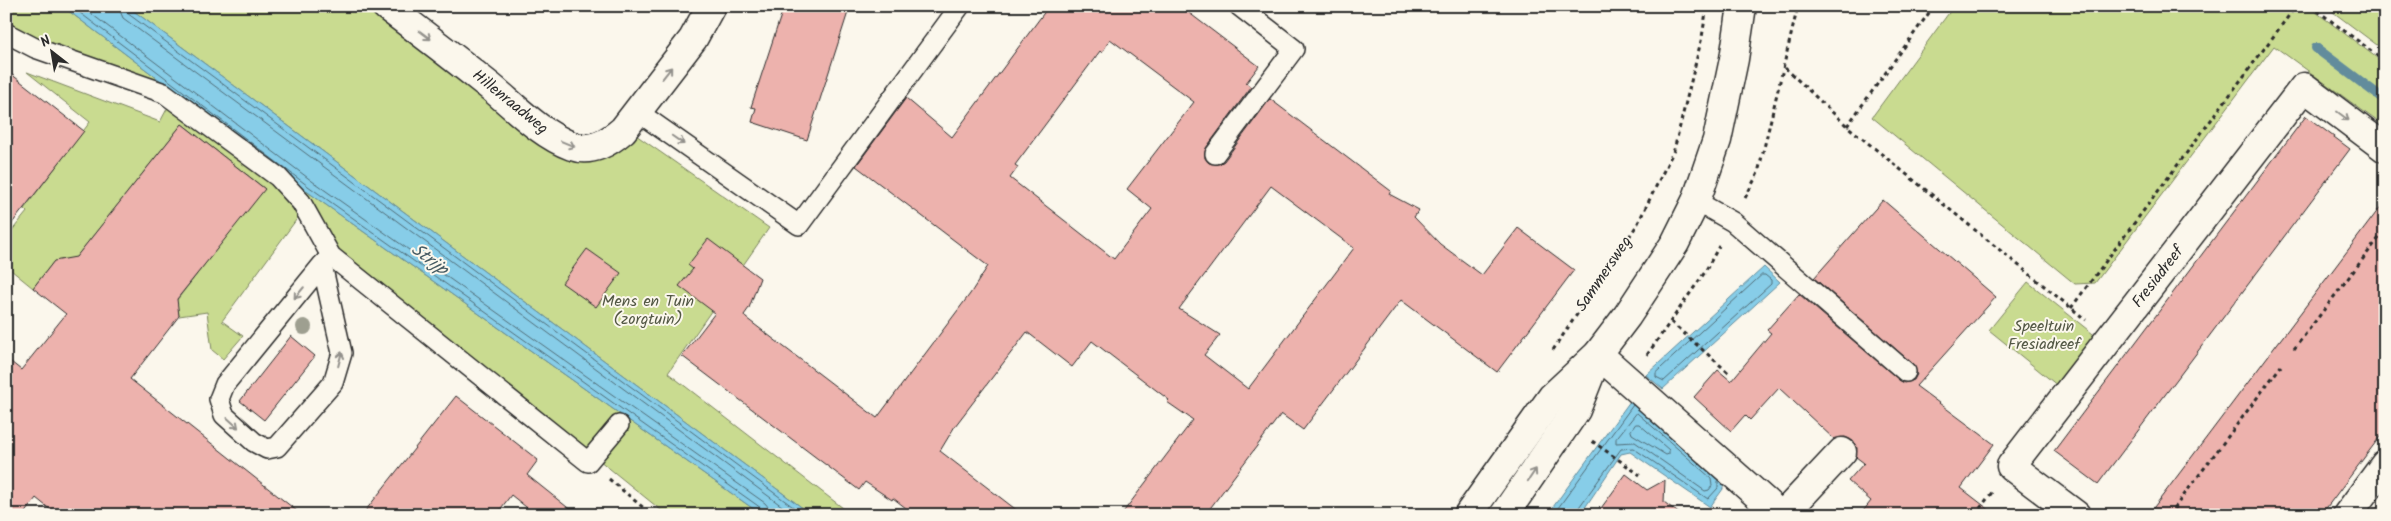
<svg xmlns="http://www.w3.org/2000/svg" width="2391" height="521" font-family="Kalam,sans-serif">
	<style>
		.green { fill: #c9db90; stroke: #7a835e }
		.water { fill: #87cde8; stroke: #628c9c }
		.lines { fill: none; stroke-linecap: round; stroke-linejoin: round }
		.shore { stroke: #506c77; stroke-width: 1 }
		.stream { stroke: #628c9c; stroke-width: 10 }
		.building { fill: #edb2ad; stroke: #2b2b2b; fill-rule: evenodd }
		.lane-casing { stroke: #2b2b2b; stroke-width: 22 }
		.street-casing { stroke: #2b2b2b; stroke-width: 31 }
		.secondary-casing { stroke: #2b2b2b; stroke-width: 31 }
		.path { stroke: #2b2b2b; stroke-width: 3; stroke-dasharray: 4 4; stroke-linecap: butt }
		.lane { stroke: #fbf7ec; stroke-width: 19 }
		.street { stroke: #fbf7ec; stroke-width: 28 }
		.secondary { stroke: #fbf7ec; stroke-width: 28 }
		.tree { fill: #9e9f90 }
		.oneway { stroke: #93918c }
		.labels { text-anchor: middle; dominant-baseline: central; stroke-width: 4; stroke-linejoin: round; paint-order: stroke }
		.street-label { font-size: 16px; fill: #2b2b2b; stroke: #fbf7ec }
		.park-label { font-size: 16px; fill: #525744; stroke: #fbf7ec }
		.water-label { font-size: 18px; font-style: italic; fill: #475c64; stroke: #fbf7ec }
	</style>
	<rect width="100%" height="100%" fill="#fbf7ec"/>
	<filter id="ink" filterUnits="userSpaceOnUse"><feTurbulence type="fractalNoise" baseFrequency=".02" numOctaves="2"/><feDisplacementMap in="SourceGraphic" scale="10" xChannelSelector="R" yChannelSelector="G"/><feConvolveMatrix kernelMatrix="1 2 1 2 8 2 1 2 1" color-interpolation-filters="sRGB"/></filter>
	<g filter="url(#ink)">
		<g class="green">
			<path d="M6 6H62L305 190 762 515H667L437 329 333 250 304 191 163 85 38 41 6 24Z"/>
			<path d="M127 6H373L555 142 633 133 769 228 668 373 852 515H812Z"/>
			<path d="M1954 6H2308L2385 64V127L2274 46 2095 283 2075 284 1872 117Z"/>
			<path d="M2325 6H2385V51Z"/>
			<path d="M27 72 160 122 168 107 266 179 299 216 222 321 243 336 223 359 212 350 207 312 179 316 178 310 173 305 264 188 182 124 69 266 54 261 33 288 6 266V238L27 212 24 209 90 122Z"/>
			<path d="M2028 282 2098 338 2058 386 1989 330Z"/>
		</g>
		<g class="water">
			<path d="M62 6H127L812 515H762L305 190Z"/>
			<path d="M1764 267 1780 282 1663 389 1646 375Z"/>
			<path d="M1633 397 1723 473V489L1710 507 1630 452 1621 454 1580 515H1553V507Z"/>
		</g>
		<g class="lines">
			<g class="shore">
				<path d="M71 6 308 186 761 508 764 515"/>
				<path d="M81 6 312 181 765 503 769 508 770 515"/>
				<path d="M118 6 123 18 794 515"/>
				<path d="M125 6 127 13 804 515"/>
				<path d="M1762 275H1765L1771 280V284L1664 381 1656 377V373Z"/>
				<path d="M1637 413 1711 478 1712 486 1709 490 1705 491 1635 442 1616 443V439Z"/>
				<path d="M1636 424H1639L1669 450V454L1666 455 1632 434 1631 431Z"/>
				<path d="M1558 515V508L1633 405"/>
				<path d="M1576 515 1577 510 1621 449 1633 448 1708 499 1718 488V480"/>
			</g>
			<path class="stream" d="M2316 48 2385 100"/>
		</g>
		<g class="building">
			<path d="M784 6H850L807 140 752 122 756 108 751 107Z"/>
			<path d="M1049 6H1180L1259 66 1246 83 1251 87 1206 148 1205 158 1209 163 1219 164 1224 161 1270 99 1391 191 1389 194 1419 210 1414 217 1440 244 1482 275 1518 228 1574 270 1497 372 1401 300 1303 430 1281 414 1205 515H1121L1193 420 1167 402 1169 400 1092 341 1072 367 1027 332 955 426 940 451 1023 515H915L893 498 892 500 865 482 859 490 682 356 715 313 679 286 693 269 688 265 708 239 760 278 749 308 744 315 746 318 877 418 970 294 988 266 856 166 906 98 952 137ZM1110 39 1194 102 1127 189 1152 209 1114 259 1010 178 1018 167 1015 165 1100 51 1102 53ZM1271 186 1354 248 1248 389 1204 355 1220 335 1179 309Z"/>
			<path d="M6 70 84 131 6 231Z"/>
			<path d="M2306 116 2350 149 2098 484 2054 451Z"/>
			<path d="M182 124 265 189 177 299 179 316 130 379 302 515H57L36 498 23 515H6V358L21 370 66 314 33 288 54 261 76 257Z"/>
			<path d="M1883 200 1996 297 1916 386 1994 444 1961 488 1996 515H1860L1871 501 1848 481 1864 463 1856 457 1857 448 1853 441 1845 437 1834 439 1779 388 1750 420 1745 415 1731 431 1694 397 1718 370 1731 381 1771 333 1767 330 1799 294 1899 380 1904 383 1914 380 1917 374 1913 364 1814 278Z"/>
			<path d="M2385 201V431L2379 438 2321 515H2148Z"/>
			<path d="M587 249 621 273 596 307 562 283Z"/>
			<path d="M291 336 315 356 264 420 240 401Z"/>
			<path d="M456 396 538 460 527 475 577 515H536L511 495 496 515H362Z"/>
			<path d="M1626 474 1647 490 1665 480 1664 502 1681 515H1596Z"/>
		</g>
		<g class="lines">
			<defs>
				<g id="lane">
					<path d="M6 33 35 48 164 93 278 177 301 202 331 256 588 462 619 425"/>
					<path d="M638 112 799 225 960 6"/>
					<path d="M1215 154 1294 49 1239 6"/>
					<path d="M1696 201 1733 222 1906 372"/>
					<path d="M322 265 342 353 333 383 277 447 267 449 254 442 224 415 219 399 225 384 322 265 331 256"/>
				</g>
				<g id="street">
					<path d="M386 6C422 33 457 60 492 88 516 108 542 135 572 146 592 153 609 142 623 130L693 39 711 6"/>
					<path d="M1598 354 1780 515"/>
					<path d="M1783 515 1842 452"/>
					<path d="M2076 515 2011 466 2304 87 2385 148"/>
					<path d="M2347 515 2385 464"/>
				</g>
				<g id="secondary">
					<path d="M1468 515 1552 397 1598 354 1627 316 1675 243 1696 201 1717 140 1734 59 1742 6"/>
					<path d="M1504 515 1576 410 1595 362"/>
				</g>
			</defs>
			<use href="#lane" class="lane-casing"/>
			<use href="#street" class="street-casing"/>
			<use href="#secondary" class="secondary-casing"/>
			<g class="path">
				<path d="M2311 6 2385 61"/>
				<path d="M1785 68 1847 126 2086 320"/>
				<path d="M1847 126 1934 6"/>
				<path d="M1745 198 1758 173 1798 6"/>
				<path d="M2071 308 2296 6"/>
				<path d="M1671 322 1730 374"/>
				<path d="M2294 349 2385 230"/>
				<path d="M1553 350 1637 225 1674 150 1702 37 1707 6"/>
				<path d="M1647 355 1705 272 1719 246"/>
				<path d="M1592 441 1640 475"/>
				<path d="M609 479 652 515"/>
				<path d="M1975 515 1993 491"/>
				<path d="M2169 515 2281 366"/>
			</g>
			<use href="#lane" class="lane"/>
			<use href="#street" class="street"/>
			<use href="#secondary" class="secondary"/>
		</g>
		<circle class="tree" cx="304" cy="327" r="8"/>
		<defs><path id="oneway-shaft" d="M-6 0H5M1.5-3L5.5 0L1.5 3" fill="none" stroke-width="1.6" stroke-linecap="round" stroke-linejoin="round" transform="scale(1.25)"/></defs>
		<g class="oneway">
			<use href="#oneway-shaft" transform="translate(425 35) rotate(37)"/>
			<use href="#oneway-shaft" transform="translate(667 73) rotate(-52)"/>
			<use href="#oneway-shaft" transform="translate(2343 116) rotate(37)"/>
			<use href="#oneway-shaft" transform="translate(678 140) rotate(35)"/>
			<use href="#oneway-shaft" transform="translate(568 144) rotate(23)"/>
			<use href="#oneway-shaft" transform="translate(299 293) rotate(130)"/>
			<use href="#oneway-shaft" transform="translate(340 359) rotate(-76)"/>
			<use href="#oneway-shaft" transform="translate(233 423) rotate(42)"/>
			<use href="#oneway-shaft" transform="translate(1532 475) rotate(-56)"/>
		</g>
	</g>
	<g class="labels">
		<g class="street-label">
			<text transform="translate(510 102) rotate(39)">Hillenraadweg</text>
			<text transform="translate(1604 274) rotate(-56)">Sammersweg</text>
			<text transform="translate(2158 277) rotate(-52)">Fresiadreef</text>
		</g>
		<g class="park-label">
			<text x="648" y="301">Mens en Tuin<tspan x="648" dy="18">(zorgtuin)</tspan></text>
			<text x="2044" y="326">Speeltuin<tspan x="2044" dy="18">Fresiadreef</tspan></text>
		</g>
		<g class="water-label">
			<text transform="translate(429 260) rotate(37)">Strijp</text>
		</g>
	</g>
	<rect width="2391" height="521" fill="none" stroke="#fbf7ec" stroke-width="25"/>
	<rect x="12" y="12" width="2366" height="496" fill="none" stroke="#2b2b2b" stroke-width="2" filter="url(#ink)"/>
	<g transform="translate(52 52) rotate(329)" stroke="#fbf7ec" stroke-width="4" paint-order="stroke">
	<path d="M0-4L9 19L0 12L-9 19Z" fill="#2b2b2b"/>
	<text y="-8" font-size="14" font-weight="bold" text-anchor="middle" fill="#2b2b2b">N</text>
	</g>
</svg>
